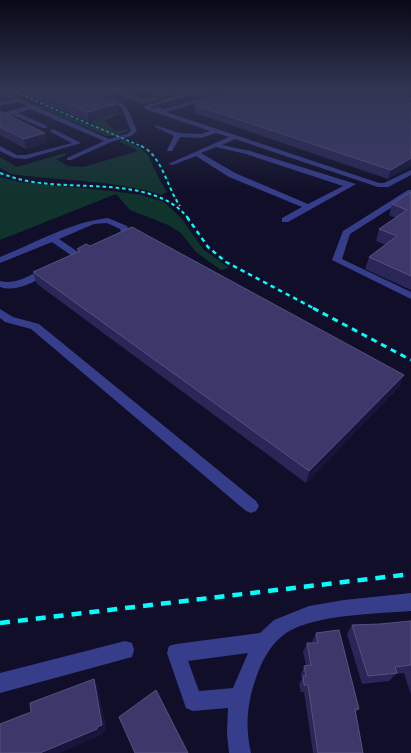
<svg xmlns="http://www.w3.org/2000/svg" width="411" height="753" font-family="'Nunito Sans',sans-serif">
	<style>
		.green { fill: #11332e }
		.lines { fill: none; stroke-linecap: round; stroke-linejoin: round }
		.minor { fill: #363d8a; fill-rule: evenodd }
		.rail-far4 { stroke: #02fffb; stroke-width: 1.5; stroke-dasharray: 3 2.5; stroke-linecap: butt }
		.rail-far3 { stroke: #02fffb; stroke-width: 2; stroke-dasharray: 3.5 3; stroke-linecap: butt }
		.rail-far2 { stroke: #02fffb; stroke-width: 2.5; stroke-dasharray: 4.5 4; stroke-linecap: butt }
		.rail-far1 { stroke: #02fffb; stroke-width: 3; stroke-dasharray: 6 5; stroke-linecap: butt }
		.rail { stroke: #02fffb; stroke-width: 4.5; stroke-dasharray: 10 8; stroke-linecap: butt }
		.wall { fill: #2a2658 }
		.shaded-wall { fill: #18153d }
		.building { fill: #3c396a; stroke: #545281 }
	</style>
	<rect width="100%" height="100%" fill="#100e28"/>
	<g class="green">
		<path d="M40 105 92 126 96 124 89 122 117 113 118 115 105 120 115 131 129 129 128 131 115 136H107L36 106Z"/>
		<path d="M124 139 139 147 148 155 159 179 167 192 161 195C116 180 60 181 11 174L0 168V157L17 167 65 153 67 155 56 159 68 166 83 167 138 151 119 141Z"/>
		<path d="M0 177 19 182 112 191 142 195 164 202 182 219 203 249 229 268 221 270 196 252 181 233 168 225 130 210 116 194 0 240Z"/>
	</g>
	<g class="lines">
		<g class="minor">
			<path d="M0 90 109 139 127 134 131 131 122 109 117 103 76 90C84 89 91 92 98 94 128 103 125 103 137 131L131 136 111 142 71 160H67V158L104 141 30 109 18 113 47 126V128H43L12 115 0 118V114L27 106 18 102 0 106V102L13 100 0 94Z"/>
			<path d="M109 90C121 88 131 98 143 99 149 100 154 96 159 99L143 103Z"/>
			<path d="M146 90 171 94 162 97Z"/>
			<path d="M195 90H204L202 92 216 97 166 112 379 183H384L411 170V175L388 187H378L235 139 222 145 250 151 356 184 288 222H282V218L302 207 229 177 196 156 173 165 168 164 229 137 216 133 201 138 180 137 172 151H168L167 150 174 136 155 127V125L179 133 201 134 210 131 145 109 144 106ZM197 93 208 97 164 109 157 106 155 109 150 107ZM216 147 246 154 343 186 308 204 235 173 201 153Z"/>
			<path d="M371 90H379L411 97V101Z"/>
			<path d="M53 129 81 143 26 159 14 158 0 151V146L17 155H26L72 143 51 132 50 131Z"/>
			<path d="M408 190H411V195L350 234 342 259 411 292V299L332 260 343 231Z"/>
			<path d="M108 218 127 226 130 233 129 235 117 241H111V237L121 232 120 229 107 223 94 224 59 239 81 254V258H75L52 242 0 263V257C35 243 71 222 108 218Z"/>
			<path d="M49 267 52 268V272C37 280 18 293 0 287V281C19 286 31 272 49 267Z"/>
			<path d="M0 309 13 317 39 324 256 501 259 506 256 511 251 513 246 511 31 329 5 322 0 318Z"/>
			<path d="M411 593V611C377 614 306 614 281 637 269 647 261 663 256 678 247 703 245 727 251 753H229L227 734 228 708 193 711 186 708 167 653 169 646 176 644 260 633 274 620 309 606 344 600ZM248 653 233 688 199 691 188 661Z"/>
			<path d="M125 641 132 643 134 650 132 657 0 693V673Z"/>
		</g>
		<path class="rail-far4" d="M10 90 143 147"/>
		<g class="rail-far3">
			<path d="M141 146C162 155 167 188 180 206"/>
			<path d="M0 173C14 178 27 182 42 183 87 189 157 179 188 218"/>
		</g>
		<path class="rail-far2" d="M187 217 208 247 226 262 315 309"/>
		<path class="rail-far1" d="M313 308 411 360"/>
		<path class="rail" d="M0 623 411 574"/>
	</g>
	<g class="wall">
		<path d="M13 90H95L111 95 112 103 117 113 89 122Z"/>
		<path d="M243 90H411L401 98 393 96V97L411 102V166L388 179 195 113V105Z"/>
		<path d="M0 111 45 133 47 142 26 149 0 135Z"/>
		<path d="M411 192V290L365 269 369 257 386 245 376 241 379 229 396 218 389 215 392 204Z"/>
		<path d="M90 246 404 375 399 387 306 483 37 284 33 272 78 252 77 249Z"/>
		<path d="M411 620V695L404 673 396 674 389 681 362 684 347 634 352 625 380 624 410 621Z"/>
		<path d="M316 633 359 709 355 713 363 753H313L304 692H301L299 684 302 679 301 674 304 666 306 665 303 652 307 643H312V642Z"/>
	</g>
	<g class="shaded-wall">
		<path d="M403 90H411V94L401 98Z"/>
		<path d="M393 94 392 102 388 96Z"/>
		<path d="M111 95 112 103 99 98Z"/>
		<path d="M116 104 117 113 89 122 88 112Z"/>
		<path d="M45 133 47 142 26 149 24 139Z"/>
		<path d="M411 158V166L388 179 391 170Z"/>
		<path d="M404 375 399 387 306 483 309 471Z"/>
		<path d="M94 679 98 687 107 731 102 733V735L60 753H40L97 727Z"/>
	</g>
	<g class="building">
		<path d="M31 90H95L111 95 99 98 116 104 88 112Z"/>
		<path d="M243 90H376L393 94 388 96 411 102V158L391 170 195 105Z"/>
		<path d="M0 111 45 133 24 139 0 127Z"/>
		<path d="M411 192V276L369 257 397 236 379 229 407 210 392 204Z"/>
		<path d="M132 227 404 375 309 471 33 272 80 251 77 249 86 244 90 246Z"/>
		<path d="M411 621V665L395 667 397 673 368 676 352 625 380 624Z"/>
		<path d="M339 630 359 709H355L363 753H318L308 685H304L303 676H306L304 666 311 665 307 643H318L316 633Z"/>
		<path d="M94 679 102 725 97 727V729L40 753H0V724L31 712 30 703Z"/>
		<path d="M156 690 188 753H135L119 717Z"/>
	</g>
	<linearGradient id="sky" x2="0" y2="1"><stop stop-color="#090816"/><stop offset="0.46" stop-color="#313653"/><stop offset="1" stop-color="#313653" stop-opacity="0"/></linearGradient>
	<rect width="411" height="195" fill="url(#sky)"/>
</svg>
